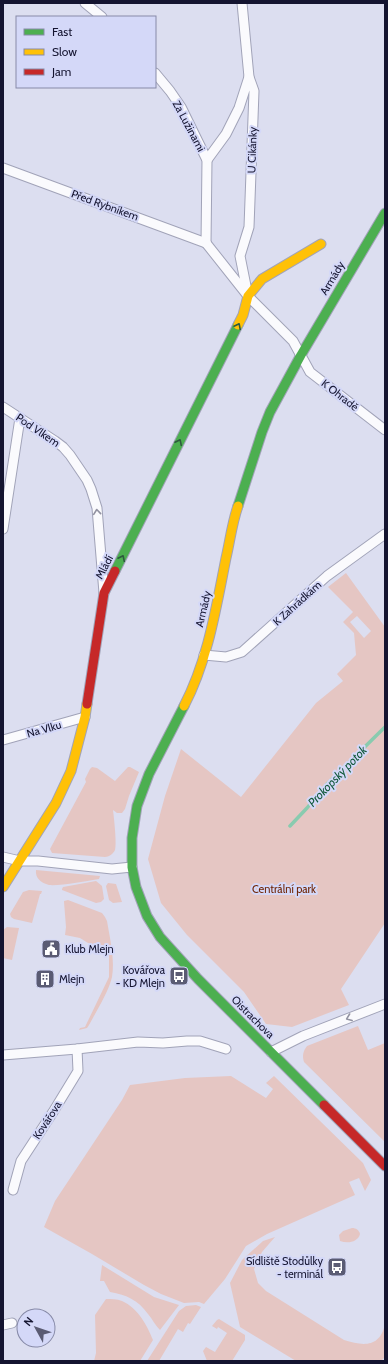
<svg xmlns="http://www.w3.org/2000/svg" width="388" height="1364" font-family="Cabin,sans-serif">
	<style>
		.green { fill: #e5c6c3; fill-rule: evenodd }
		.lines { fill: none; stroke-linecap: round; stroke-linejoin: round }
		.stream { stroke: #89cbaf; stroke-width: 3.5 }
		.street-casing { stroke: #a1a3b8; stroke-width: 11 }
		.fast-casing { stroke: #a1a3b8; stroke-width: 11 }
		.slow-casing { stroke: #a1a3b8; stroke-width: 11 }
		.jam-casing { stroke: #a1a3b8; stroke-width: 11 }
		.street { stroke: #fafafd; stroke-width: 9 }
		.fast { stroke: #4caf50; stroke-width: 9 }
		.slow { stroke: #ffc107; stroke-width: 9 }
		.jam { stroke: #c62828; stroke-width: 9 }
		.oneway { stroke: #2d5a3e }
		.oneway2 { stroke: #9292a1 }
		.labels { text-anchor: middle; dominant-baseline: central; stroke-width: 4; stroke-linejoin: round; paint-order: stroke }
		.street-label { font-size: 11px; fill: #141430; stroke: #d4d8f8 }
		.park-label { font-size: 11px; fill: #6d2100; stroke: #d4d8f8 }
		.poi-label { font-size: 11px; fill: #141430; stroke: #d4d8f8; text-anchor: start }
		.water-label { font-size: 12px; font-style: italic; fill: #10583a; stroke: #d4d8f8 }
	</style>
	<rect width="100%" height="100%" fill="#dcdef0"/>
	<g class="green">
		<path d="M346 573 385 627V923L341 989 349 1005 292 1027 266 1024 244 992 187 935 161 903 148 859 165 796 181 749 241 797 316 703 343 681 337 674 356 655 354 633 343 622 353 612 328 587ZM357 616 371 631 364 638 350 622Z"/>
		<path d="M92 767 97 768 115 781 128 767H130L139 772 129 796 125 809 122 813H117L113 810C114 818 117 844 115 850 113 854 109 857 105 857L52 853 50 849 86 782 85 779 90 769Z"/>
		<path d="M36 870 100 876 99 879C87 881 60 886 49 885 41 883 35 878 36 870Z"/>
		<path d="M96 881 102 886 104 899 101 902 96 903 62 890V889L63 887Z"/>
		<path d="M108 883 116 884 122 902 113 903 109 900 106 886Z"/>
		<path d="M29 890 42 891 41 894H40L32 923 14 919 11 917 10 914 23 892Z"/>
		<path d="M68 900 102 913 105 917 107 921C110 939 115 959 112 977 109 991 96 1012 89 1025L87 1028 79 1030 80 1028 85 1027 109 977V955L108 947 88 943 80 938 65 935 66 927 64 902V901Z"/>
		<path d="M7 927 19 928 12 960 3 958V930Z"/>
		<path d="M358 1026 368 1050 385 1043V1142L304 1062C302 1056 303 1051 307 1046Z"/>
		<path d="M231 1076 266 1098 273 1089 266 1083 274 1076 363 1163 371 1180 365 1191 359 1178 349 1182 355 1195 267 1234 246 1246 225 1279 204 1304 199 1302 184 1303 161 1294 144 1285 92 1254 44 1227 55 1201 122 1100 130 1085 185 1078Z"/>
		<path d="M352 1228C356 1228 359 1230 360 1234 358 1242 348 1244 340 1241L339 1235 343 1231Z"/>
		<path d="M275 1237 262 1252 254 1269 258 1283 266 1291 344 1340C363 1346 380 1348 385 1324V1357L381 1361H296L240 1327 230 1283 242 1260 263 1241Z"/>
		<path d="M102 1265 154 1297 179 1305 160 1330C155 1325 153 1320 148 1314 138 1300 127 1295 110 1292L104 1281H100Z"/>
		<path d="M106 1299C111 1299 117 1299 122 1301 138 1308 147 1325 153 1340L140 1361H94L96 1353 95 1315Z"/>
		<path d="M196 1305 201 1307 190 1324 188 1323 183 1332 178 1329 159 1361H147L179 1311 186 1306Z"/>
		<path d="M219 1319 245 1335V1340L232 1361H207L203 1351 206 1347 215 1352 227 1333 218 1327 217 1329 212 1326 217 1320Z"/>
	</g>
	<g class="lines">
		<path class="stream" d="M290 826 307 808 326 785 385 727"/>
		<defs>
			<g id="street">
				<path d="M85 3 102 17"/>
				<path d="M242 3 249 77 254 91 249 227 240 256 248 296"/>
				<path d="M155 73 170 91 181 107 207 160 206 243"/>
				<path d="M207 160 226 134 239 108 249 77"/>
				<path d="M3 168 206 243"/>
				<path d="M206 243 248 296 293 341 310 372 385 430"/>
				<path d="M3 407 55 441 63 447 70 455 87 480 91 489 97 508 104 593"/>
				<path d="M3 529 20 418"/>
				<path d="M204 655 226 657 242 652 327 576 385 534"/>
				<path d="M3 740 85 717"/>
				<path d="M3 857 20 861H38L112 869 132 867"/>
				<path d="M271 1052 303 1036 385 1004"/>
				<path d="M3 1055 77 1049 138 1042 163 1043 187 1041H200L226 1049"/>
				<path d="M13 1190 21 1161 53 1112 78 1071 77 1049"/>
				<path d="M3 1325 12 1323"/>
			</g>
			<g id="fast">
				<path d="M238 506 262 432 270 412 301 355 385 213"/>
				<path d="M115 571 238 325"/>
				<path d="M184 706 149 774 137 806 132 838V867L136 887 147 916 160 937 198 979 324 1105"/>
			</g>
			<g id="slow">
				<path d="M238 325 243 315 248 296 262 279 321 244"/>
				<path d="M184 706C208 660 216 608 226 558 230 541 232 523 238 506"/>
				<path d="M3 887 56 803 71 771 85 717 87 704"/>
			</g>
			<g id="jam">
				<path d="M87 704 104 593 115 571"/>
				<path d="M324 1105 385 1166"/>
			</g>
		</defs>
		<use href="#street" class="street-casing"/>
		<use href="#fast" class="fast-casing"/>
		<use href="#slow" class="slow-casing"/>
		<use href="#jam" class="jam-casing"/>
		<use href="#street" class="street"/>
		<use href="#fast" class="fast"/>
		<use href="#slow" class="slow"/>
		<use href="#jam" class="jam"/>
	</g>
	<defs><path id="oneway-chevron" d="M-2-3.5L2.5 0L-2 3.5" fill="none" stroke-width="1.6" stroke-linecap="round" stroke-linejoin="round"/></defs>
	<g class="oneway">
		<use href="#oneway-chevron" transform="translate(238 326) rotate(-63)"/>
		<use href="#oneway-chevron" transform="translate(179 442) rotate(-64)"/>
		<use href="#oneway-chevron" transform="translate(122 558) rotate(-64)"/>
	</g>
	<g class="oneway2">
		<use href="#oneway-chevron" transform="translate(97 512) rotate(-96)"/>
		<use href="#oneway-chevron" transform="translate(349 1018) rotate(159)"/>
	</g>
	<defs>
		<symbol id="civic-square" viewBox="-11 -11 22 22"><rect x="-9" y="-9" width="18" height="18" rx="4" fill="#5a5b73" stroke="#d4d8f8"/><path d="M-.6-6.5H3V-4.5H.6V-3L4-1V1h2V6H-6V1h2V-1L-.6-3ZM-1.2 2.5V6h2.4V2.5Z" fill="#fff"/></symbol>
		<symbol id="bus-square" viewBox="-11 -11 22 22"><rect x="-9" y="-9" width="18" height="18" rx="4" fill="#5a5b73" stroke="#d4d8f8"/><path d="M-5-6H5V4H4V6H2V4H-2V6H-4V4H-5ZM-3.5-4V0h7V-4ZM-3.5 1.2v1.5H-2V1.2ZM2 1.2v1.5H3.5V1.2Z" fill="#fff"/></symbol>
		<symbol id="building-square" viewBox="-11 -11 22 22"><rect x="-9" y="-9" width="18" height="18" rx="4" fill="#5a5b73" stroke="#d4d8f8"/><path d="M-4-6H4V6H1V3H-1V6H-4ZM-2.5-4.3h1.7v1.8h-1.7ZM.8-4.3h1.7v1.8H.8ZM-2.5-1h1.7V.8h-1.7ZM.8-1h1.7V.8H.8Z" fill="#fff"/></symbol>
	</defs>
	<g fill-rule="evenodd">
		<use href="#civic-square" x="40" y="938" width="22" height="22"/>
		<use href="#bus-square" x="168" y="965" width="22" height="22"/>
		<use href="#building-square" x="34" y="968" width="22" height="22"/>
		<use href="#bus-square" x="326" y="1256" width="22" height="22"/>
	</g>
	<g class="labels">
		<g class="street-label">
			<text transform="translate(189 126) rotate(62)">Za Lužinami</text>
			<text transform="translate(252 150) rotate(-88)">U Cikánky</text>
			<text transform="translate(105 205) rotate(20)">Před Rybníkem</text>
			<text transform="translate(332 278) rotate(-59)">Armády</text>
			<text transform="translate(340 395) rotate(38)">K Ohradě</text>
			<text transform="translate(38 430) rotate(34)">Pod Vlkem</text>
			<text transform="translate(104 567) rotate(-62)">Mládí</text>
			<text transform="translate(297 603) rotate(-42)">K Zahrádkám</text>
			<text transform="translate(203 609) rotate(-77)">Armády</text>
			<text transform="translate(44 729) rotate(-16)">Na Vlku</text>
			<text transform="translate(253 1017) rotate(45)">Oistrachova</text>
			<text transform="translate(47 1120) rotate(-57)">Kovářova</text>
		</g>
		<g class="park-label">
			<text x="284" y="889">Centrální park</text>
		</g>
		<g class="poi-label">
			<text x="65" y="949">Klub Mlejn</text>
			<text x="165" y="970" text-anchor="end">Kovářova<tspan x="165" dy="13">- KD Mlejn</tspan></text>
			<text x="59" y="979">Mlejn</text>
			<text x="323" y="1261" text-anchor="end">Sídliště Stodůlky<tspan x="323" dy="13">- terminál</tspan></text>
		</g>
		<g class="water-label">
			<text transform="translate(337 776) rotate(-46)">Prokopský potok</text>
		</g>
	</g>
	<rect width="388" height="1364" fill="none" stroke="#141430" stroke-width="8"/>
	<rect x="16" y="16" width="140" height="72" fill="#d4d8f8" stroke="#878aa8"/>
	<rect x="24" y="29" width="20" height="6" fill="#4caf50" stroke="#878aa8"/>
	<text x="52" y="36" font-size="12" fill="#141430">Fast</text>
	<rect x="24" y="49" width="20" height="6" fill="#ffc107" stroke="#878aa8"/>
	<text x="52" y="56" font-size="12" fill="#141430">Slow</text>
	<rect x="24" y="69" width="20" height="6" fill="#c62828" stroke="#878aa8"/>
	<text x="52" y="76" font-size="12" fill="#141430">Jam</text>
	<g transform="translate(36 1328) rotate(310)"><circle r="19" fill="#d4d8f8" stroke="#878aa8"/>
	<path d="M0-3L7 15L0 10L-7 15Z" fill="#5a5b73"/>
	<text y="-6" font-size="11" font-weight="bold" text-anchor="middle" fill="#141430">N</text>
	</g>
</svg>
